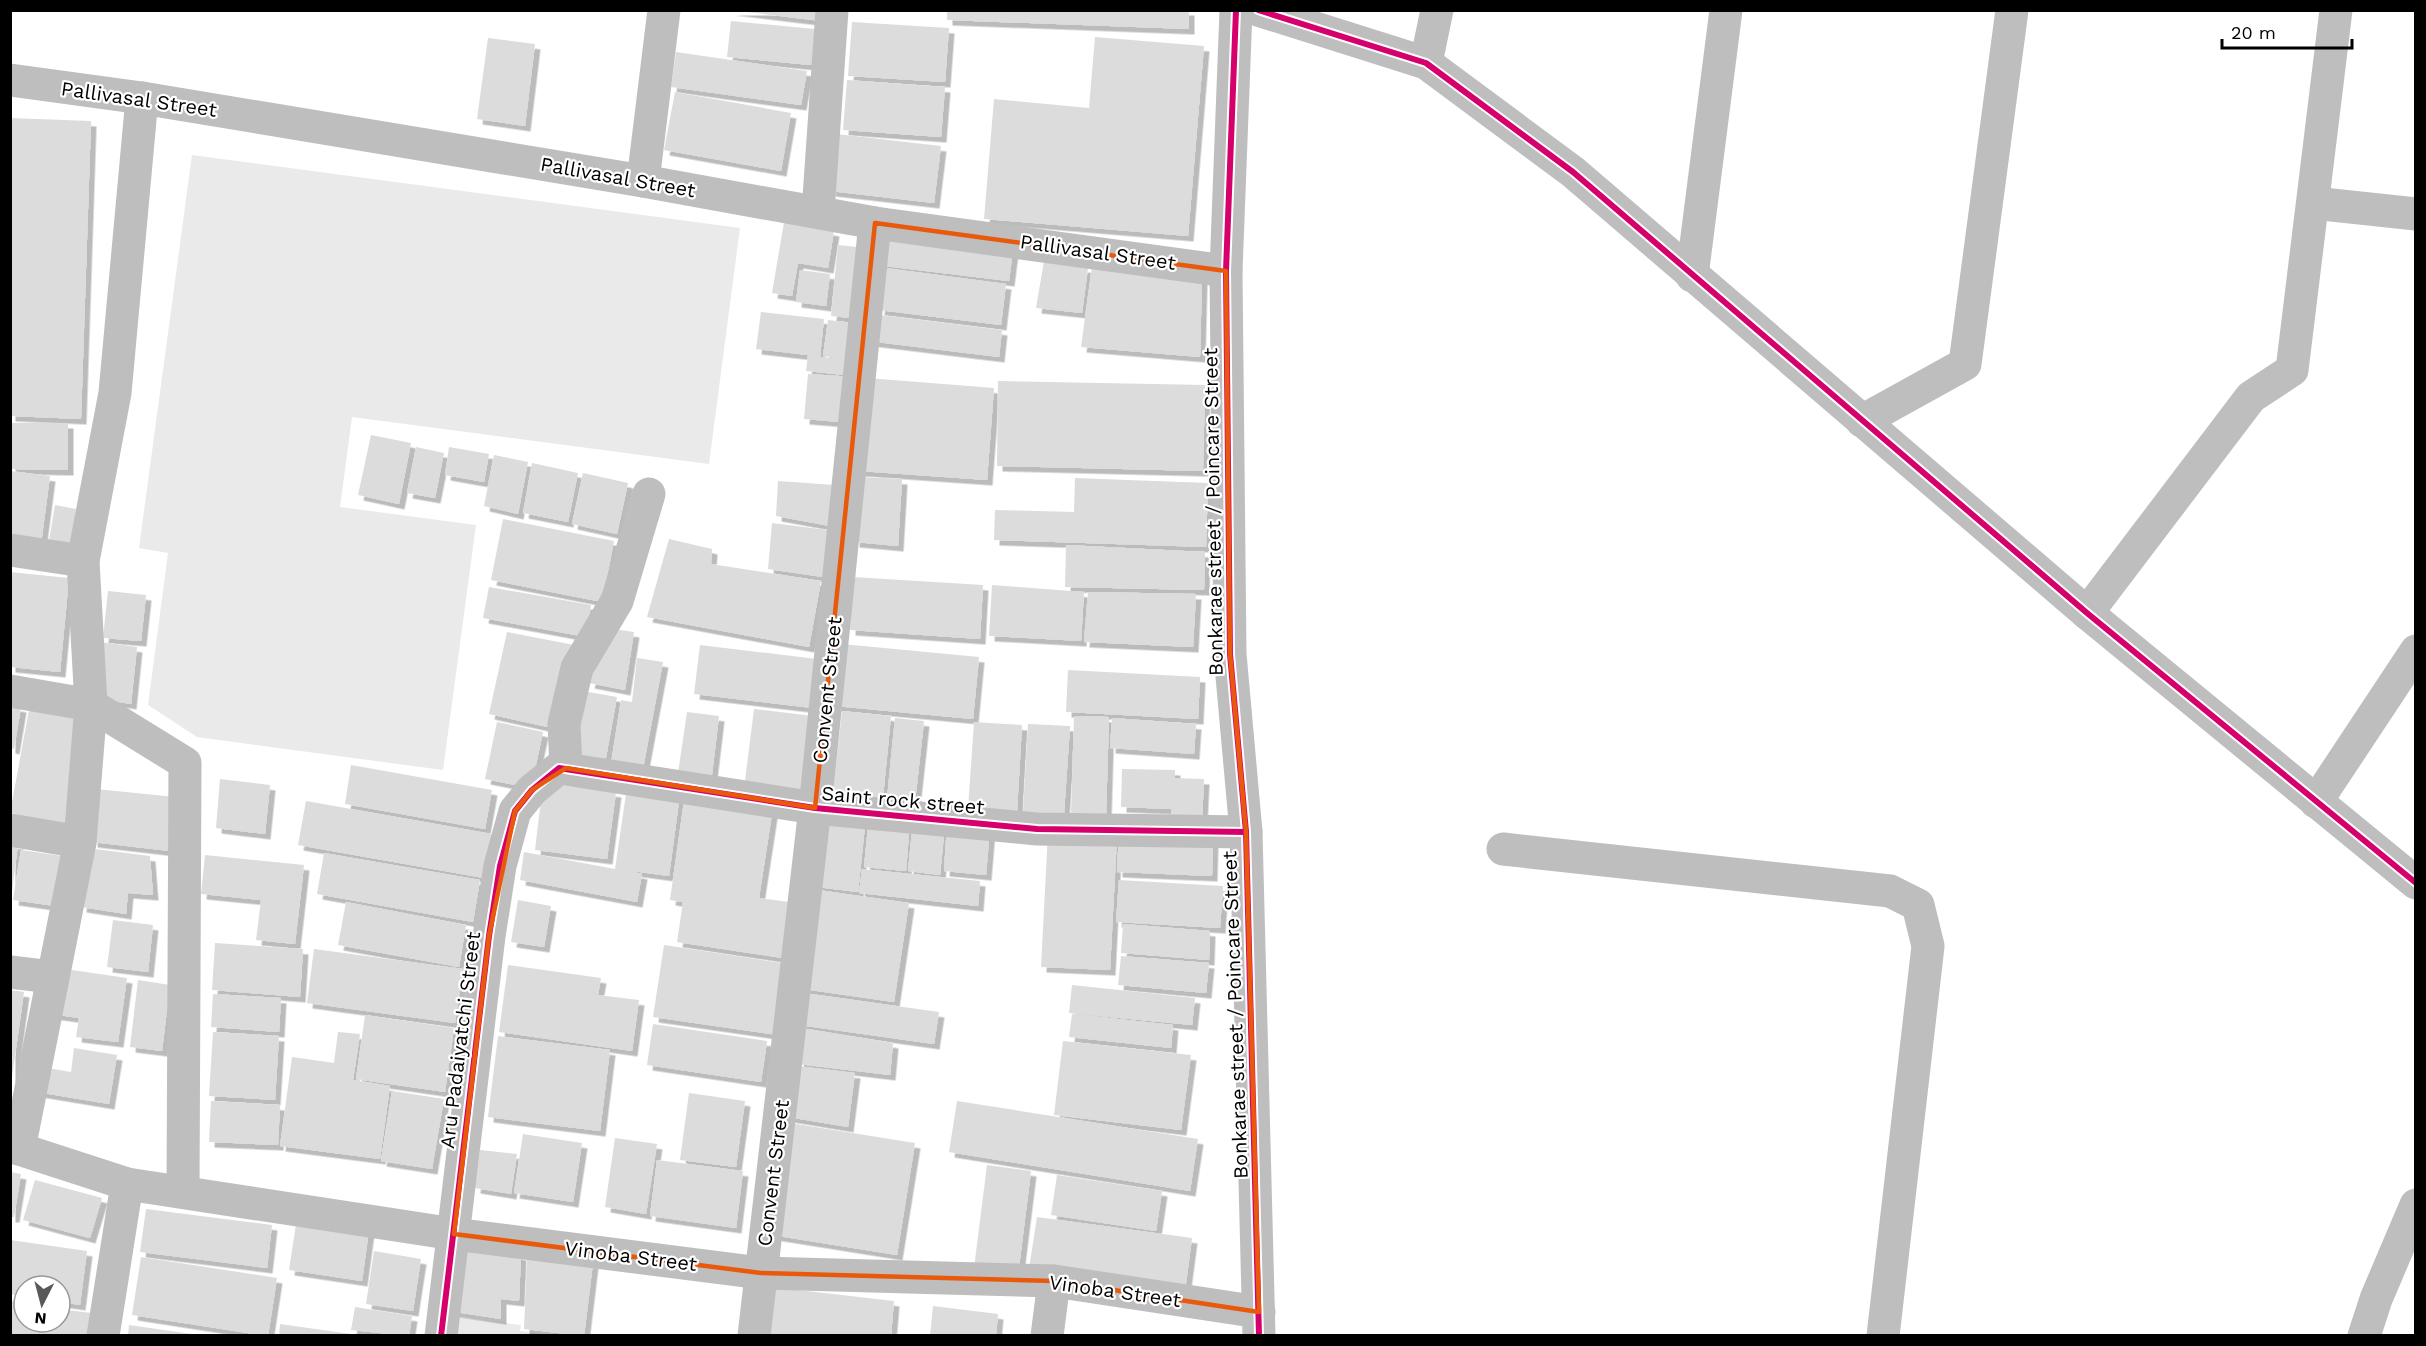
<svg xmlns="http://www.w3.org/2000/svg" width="2426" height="1346" font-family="'Work Sans',sans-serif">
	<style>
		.green { fill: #eaeaea }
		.building { fill: #dcdcdc; filter: url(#shadow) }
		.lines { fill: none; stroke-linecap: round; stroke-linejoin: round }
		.minor { stroke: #bebebe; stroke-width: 33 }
		.cycleway-casing { stroke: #fff; stroke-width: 10 }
		.cycleway { stroke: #d6006c; stroke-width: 6 }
		.marked { fill: none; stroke: #e8590c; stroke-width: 4.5; stroke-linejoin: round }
		.labels { text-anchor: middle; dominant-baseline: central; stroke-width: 4.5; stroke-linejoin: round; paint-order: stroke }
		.street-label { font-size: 20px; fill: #000; stroke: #fff }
	</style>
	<defs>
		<filter id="shadow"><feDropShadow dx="5.5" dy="5.5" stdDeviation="0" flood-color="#0004"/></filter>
	</defs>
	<rect width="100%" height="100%" fill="#fff"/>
	<g class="green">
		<path d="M192 155 740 228 709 464 352 417 340 507 476 525 443 770 197 737 148 705 168 553 139 548Z"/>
		<path d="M449 1316 521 1325 520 1331 548 1335 447 1336Z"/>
	</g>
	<g class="building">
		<path d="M730 10H822L821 21Z"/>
		<path d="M947 10H1189V29L947 20Z"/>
		<path d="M731 21 815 29 811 65 727 57Z"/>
		<path d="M852 22 949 28 945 82 848 76Z"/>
		<path d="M1095 37 1204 46 1188 236 984 219 994 99 1089 108Z"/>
		<path d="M488 38 535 44 525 126 477 119Z"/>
		<path d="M676 52 807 71 801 105 671 87Z"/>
		<path d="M847 80 945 87 941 137 843 130Z"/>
		<path d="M675 92 791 113 781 171 664 150Z"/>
		<path d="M10 118 91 121 81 419 10 416Z"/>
		<path d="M836 134 941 146 934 203 830 191Z"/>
		<path d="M784 222 834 231 828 268 798 263 792 296 772 293Z"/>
		<path d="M879 234 1013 250 1009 281 876 265Z"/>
		<path d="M838 245 868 248 861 319 831 316Z"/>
		<path d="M1044 261 1088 268 1082 313 1036 308Z"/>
		<path d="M1092 267 1202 278 1200 357 1081 347Z"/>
		<path d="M885 268 1006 284 1001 325 879 310Z"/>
		<path d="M800 270 830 274 826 306 796 302Z"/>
		<path d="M761 312 824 319 820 357 852 360 823 356 828 320 861 324 855 376 806 371 808 355 756 349Z"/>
		<path d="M872 314 1002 330 999 357 868 341Z"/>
		<path d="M808 374 855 377 852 423 804 419Z"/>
		<path d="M867 378 994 388 987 480 859 471Z"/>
		<path d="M998 381 1205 385 1203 471 997 466Z"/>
		<path d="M10 423H68V470L10 469Z"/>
		<path d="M371 435 411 443 399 504 358 495Z"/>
		<path d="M416 447 444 453 435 498 407 493Z"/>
		<path d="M449 447 489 454 484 482 445 475Z"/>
		<path d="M494 455 528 462 518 514 484 506Z"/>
		<path d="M532 463 578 473 568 522 523 513Z"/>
		<path d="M10 471 50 476 41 544 10 541Z"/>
		<path d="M583 473 628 483 617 534 572 524Z"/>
		<path d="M859 477 902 479 898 546 854 542Z"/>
		<path d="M1075 478 1208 483 1206 547 994 540 995 510 1074 512Z"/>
		<path d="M778 481 835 485 830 526 776 516Z"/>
		<path d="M55 505 76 509 70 551 48 547Z"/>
		<path d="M503 519 614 541 602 602 491 580Z"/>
		<path d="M772 523 828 530 823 577 768 569Z"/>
		<path d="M669 539 712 549 711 564 821 581 809 647 647 617Z"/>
		<path d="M1066 545 1205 552 1204 590 1065 587Z"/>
		<path d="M10 572 69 578 60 672 10 667Z"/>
		<path d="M853 577 983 585 980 639 850 630Z"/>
		<path d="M992 585 1084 592 1081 641 989 636Z"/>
		<path d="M489 587 591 605 586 637 483 618Z"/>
		<path d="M108 591 146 595 141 641 103 638Z"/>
		<path d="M1088 592 1196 594 1193 647 1084 642Z"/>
		<path d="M607 628 634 632 625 690 589 683Z"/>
		<path d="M507 632 574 645 557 729 489 714Z"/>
		<path d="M100 642 137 647 131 704 95 698Z"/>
		<path d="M842 644 979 657 973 719 835 706Z"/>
		<path d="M700 645 817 659 813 708 694 694Z"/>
		<path d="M637 658 663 662 642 774 610 770 621 700 632 702Z"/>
		<path d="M1068 670 1200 677 1198 719 1066 712Z"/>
		<path d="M577 690 617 697 605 763 572 758Z"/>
		<path d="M10 705 21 707 14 749 10 748Z"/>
		<path d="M754 709 813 716 803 796 744 789Z"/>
		<path d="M29 710 86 720 67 823 10 813Z"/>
		<path d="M842 711 891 716 882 807 832 801Z"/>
		<path d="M687 712 719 716 711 783 677 780Z"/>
		<path d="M1074 716 1109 717 1106 817 1071 816Z"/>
		<path d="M895 718 924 721 914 811 886 809Z"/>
		<path d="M1112 718 1196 724 1194 754 1110 748Z"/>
		<path d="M497 722 543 732 531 788 485 779Z"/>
		<path d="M974 722 1022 725 1017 812 968 809Z"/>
		<path d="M1028 724 1070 726 1064 814 1023 812Z"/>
		<path d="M351 765 492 790 485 829 345 804Z"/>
		<path d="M1122 769 1175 770V778L1204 779 1202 821H1171V809L1121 807Z"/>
		<path d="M220 779 270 785 265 834 216 828Z"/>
		<path d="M543 783 616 792 607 859 535 850Z"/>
		<path d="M627 787 680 794 669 876 625 870 642 874 637 902 520 880 524 852 615 869Z"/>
		<path d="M96 789 175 797 170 851 92 842Z"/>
		<path d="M685 794 773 807 759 898 796 903 789 959 677 942 683 902 670 900Z"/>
		<path d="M306 801 492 834 484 878 298 845Z"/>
		<path d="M817 812 866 816 858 892 808 886Z"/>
		<path d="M869 817 910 821 906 871 864 867Z"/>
		<path d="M913 821 945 824 940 875 908 871Z"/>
		<path d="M947 824 990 828 986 875 944 871Z"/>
		<path d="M1119 831 1213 835 1212 876 1117 872Z"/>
		<path d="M1048 832 1117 836 1110 970 1041 967Z"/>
		<path d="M10 843 18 844 12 892H10Z"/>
		<path d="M87 848 150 856 153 895 128 893 126 914 81 907Z"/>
		<path d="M21 850 69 857 62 907 13 900Z"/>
		<path d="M324 853 480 880 473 922 317 894Z"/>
		<path d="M205 855 304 865 295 944 256 940 261 900 201 894Z"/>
		<path d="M862 869 980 881 978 906 859 893Z"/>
		<path d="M1119 880 1223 886 1220 928 1116 922Z"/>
		<path d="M818 890 909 903 894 1002 803 989Z"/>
		<path d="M518 900 551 906 544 947 511 942Z"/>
		<path d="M346 902 466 925 459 967 338 945Z"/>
		<path d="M113 920 153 925 148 972 107 967Z"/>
		<path d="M1123 924 1210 931 1209 960 1121 953Z"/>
		<path d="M215 943 303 949 300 997 212 990Z"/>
		<path d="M664 945 788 964 778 1035 653 1017Z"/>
		<path d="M314 949 463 969 455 1023 307 1003Z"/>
		<path d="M1121 956 1209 963 1206 993 1118 985Z"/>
		<path d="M508 965 601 978 598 995 639 1000 632 1051 499 1032Z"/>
		<path d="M58 968 127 978 118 1042 76 1037 79 1018 51 1014Z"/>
		<path d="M138 980 170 985 162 1051 130 1047Z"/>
		<path d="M1072 985 1195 998 1192 1025 1069 1013Z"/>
		<path d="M10 990 24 992 12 1077H10Z"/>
		<path d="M804 993 939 1012 934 1044 799 1025Z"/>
		<path d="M213 994 281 998 279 1032 211 1027Z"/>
		<path d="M1072 1014 1173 1025 1171 1048 1069 1037Z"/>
		<path d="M365 1015 454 1028 445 1092 356 1079Z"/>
		<path d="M653 1024 767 1041 761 1082 647 1065Z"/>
		<path d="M801 1028 893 1043 890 1075 798 1064Z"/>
		<path d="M213 1032 279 1036 275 1100 209 1096Z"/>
		<path d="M338 1032 360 1034 353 1080 390 1086 380 1159 280 1146 292 1057 334 1063Z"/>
		<path d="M498 1036 610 1050 600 1131 488 1117Z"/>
		<path d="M1063 1041 1191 1055 1181 1130 1054 1115Z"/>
		<path d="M74 1048 117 1055 109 1104 37 1092 42 1067 71 1072Z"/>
		<path d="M797 1066 855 1073 848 1127 788 1117Z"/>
		<path d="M392 1091 444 1099 432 1169 381 1161Z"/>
		<path d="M689 1093 745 1101 736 1167 680 1160Z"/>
		<path d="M211 1101 280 1105 278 1145 209 1142Z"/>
		<path d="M957 1101 1198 1139 1190 1191 949 1152Z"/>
		<path d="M790 1123 915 1143 897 1255 772 1235Z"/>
		<path d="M523 1134 582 1143 573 1202 514 1193Z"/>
		<path d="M615 1138 657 1144 646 1214 605 1207Z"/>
		<path d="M480 1150 517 1154 511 1194 475 1188Z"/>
		<path d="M657 1160 743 1171 736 1228 650 1216Z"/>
		<path d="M987 1165 1031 1171 1018 1275 974 1268Z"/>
		<path d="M10 1172 21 1174 14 1217H10Z"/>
		<path d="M1057 1175 1162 1191 1156 1231 1051 1215Z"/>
		<path d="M35 1180 102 1198 90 1238 23 1220Z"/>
		<path d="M146 1209 272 1225 267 1268 140 1252Z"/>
		<path d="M1037 1217 1192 1238 1185 1291 1029 1269Z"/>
		<path d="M297 1218 369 1230 362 1281 289 1270Z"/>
		<path d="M10 1240 87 1251 80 1305 60 1302V1286H24V1296L10 1294Z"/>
		<path d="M457 1243 521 1255 519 1301 501 1299V1319L449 1311Z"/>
		<path d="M374 1251 421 1259 413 1311 366 1304Z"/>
		<path d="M527 1255 593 1263 584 1336 524 1329Z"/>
		<path d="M141 1257 277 1278 268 1336 132 1315Z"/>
		<path d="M763 1286 894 1301 891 1336H843L845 1310 842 1336H757Z"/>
		<path d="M10 1301 24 1303V1322H60V1309L91 1313 87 1336H10Z"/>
		<path d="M933 1306 998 1314 996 1336H930Z"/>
		<path d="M355 1307 412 1316 409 1336 351 1330Z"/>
		<path d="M280 1324 351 1334V1336H279Z"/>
		<path d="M129 1325 192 1334V1336H128Z"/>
	</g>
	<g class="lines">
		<g class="minor">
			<path d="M1236 10 1226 271 1230 654 1246 832 1259 1336"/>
			<path d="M1258 10 1426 63 1573 172 2087 613 2416 883"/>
			<path d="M1426 63 1437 10"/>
			<path d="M10 80 142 98 643 181 875 223 1226 271"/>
			<path d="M643 181 664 10"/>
			<path d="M2313 203 2416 214"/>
			<path d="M818 212 832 10"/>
			<path d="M1692 276 1726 10"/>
			<path d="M1862 421 1965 364 2012 10"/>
			<path d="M10 550 83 561"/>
			<path d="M2087 613 2251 397 2292 370 2336 10"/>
			<path d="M10 691 91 705 185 763 183 1190"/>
			<path d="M566 768 564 724 577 668 617 601 649 494"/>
			<path d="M2316 802 2416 651"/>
			<path d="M10 830 80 842"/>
			<path d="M1503 849 1890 891 1918 905 1928 946 1883 1336"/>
			<path d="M10 972 52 977"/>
			<path d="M10 1146 127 1184 454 1234 761 1273 1054 1281 1259 1312"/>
			<path d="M19 1149 80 842 91 705 83 561 115 393 142 98"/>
			<path d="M103 1336 127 1184"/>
			<path d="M441 1336 489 936 500 866 515 811 532 790 559 768 815 808 1037 829 1246 832"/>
			<path d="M754 1336 815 808 875 223"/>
			<path d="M1047 1336 1054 1281"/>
			<path d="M2364 1336 2376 1299 2416 1205"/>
		</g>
		<defs>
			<g id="cycleway">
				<path d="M1236 10 1226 271 1230 654 1246 832 1259 1336"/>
				<path d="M1258 10 1426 63 1573 172 2087 613 2416 883"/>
				<path d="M441 1336 489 936 500 866 515 811 532 790 559 768 815 808 1037 829 1246 832"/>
			</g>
		</defs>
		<use href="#cycleway" class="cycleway-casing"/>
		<use href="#cycleway" class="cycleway"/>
	</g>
	<path class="marked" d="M875 223 1226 271 1230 654 1246 832 1259 1312 1054 1281 761 1273 454 1234 489 936 515 811 532 790 566 768 815 808Z"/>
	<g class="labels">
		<g class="street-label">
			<text transform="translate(139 99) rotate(8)">Pallivasal Street</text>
			<text transform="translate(618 177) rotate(10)">Pallivasal Street</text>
			<text transform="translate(1098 252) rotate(8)">Pallivasal Street</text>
			<text transform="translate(1213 512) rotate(-91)">Bonkarae street / Poincare Street</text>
			<text transform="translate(827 690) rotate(-84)">Convent Street</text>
			<text transform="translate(903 800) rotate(5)">Saint rock street</text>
			<text transform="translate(1235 1015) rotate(-92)">Bonkarae street / Poincare Street</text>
			<text transform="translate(460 1040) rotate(-83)">Aru Padaiyatchi Street</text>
			<text transform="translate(773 1173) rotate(-83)">Convent Street</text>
			<text transform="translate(631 1256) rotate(7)">Vinoba Street</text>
			<text transform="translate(1115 1291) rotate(8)">Vinoba Street</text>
		</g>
	</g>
	<rect width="2426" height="1346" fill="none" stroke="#000000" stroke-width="24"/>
	<g transform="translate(42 1304) rotate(186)"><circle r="28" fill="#ffffff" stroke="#999999" stroke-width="1.5"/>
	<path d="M0-4.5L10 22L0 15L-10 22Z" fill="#595959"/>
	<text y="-9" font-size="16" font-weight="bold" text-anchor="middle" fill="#000000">N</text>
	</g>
	<path d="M2222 39v9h130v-9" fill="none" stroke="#000000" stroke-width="3"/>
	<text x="2231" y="39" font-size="18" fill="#000000" stroke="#ffffff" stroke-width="4.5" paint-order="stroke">20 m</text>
</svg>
